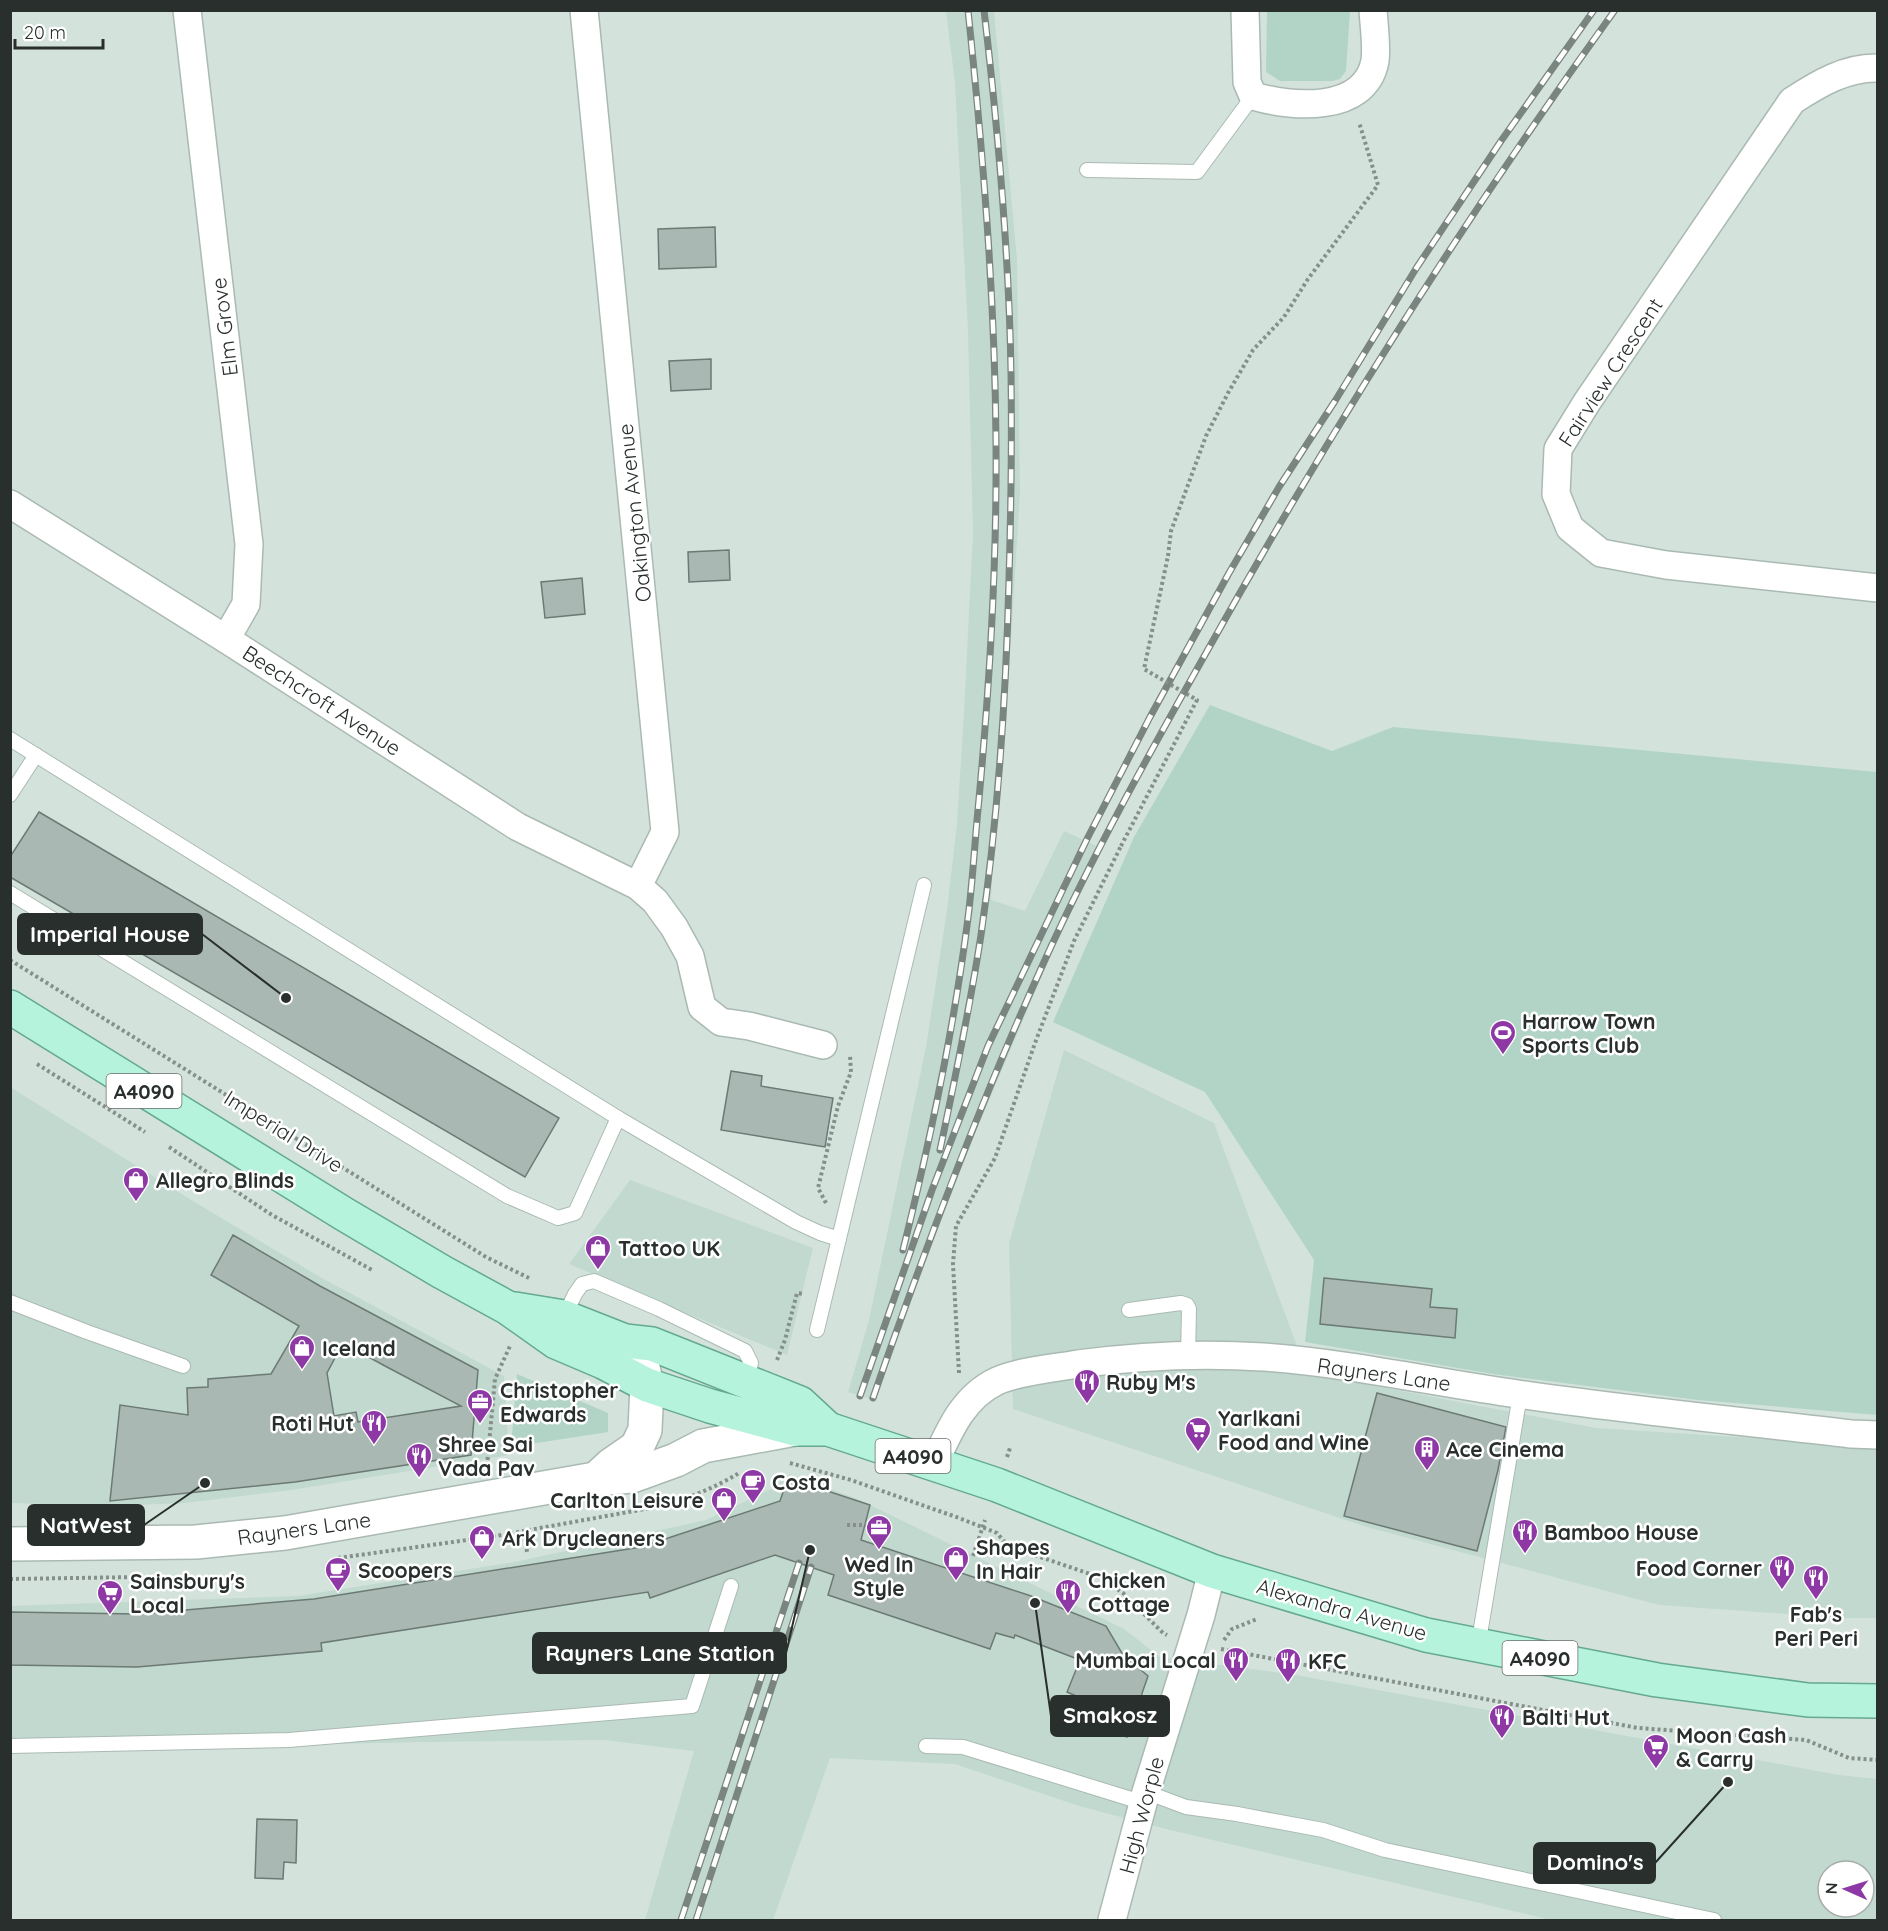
<svg xmlns="http://www.w3.org/2000/svg" width="1888" height="1931" font-family="Quicksand,sans-serif">
	<style>
		.built { fill: #c1d9cf; fill-rule: evenodd }
		.green { fill: #b2d4c6 }
		.building { fill: #a9b8b2; stroke: #6c7a74; stroke-width: 1.5; fill-rule: evenodd }
		.lines { fill: none; stroke-linecap: round; stroke-linejoin: round }
		.service-casing { stroke: #aabab3; stroke-width: 16 }
		.minor-casing { stroke: #aabab3; stroke-width: 30 }
		.tertiary-casing { stroke: #aabab3; stroke-width: 36 }
		.primary-casing { stroke: #64a990; stroke-width: 36 }
		.path { stroke: #85908b; stroke-width: 4; stroke-dasharray: 3 3; stroke-linecap: butt }
		.service { stroke: #fff; stroke-width: 14 }
		.minor { stroke: #fff; stroke-width: 27 }
		.tertiary { stroke: #fff; stroke-width: 33 }
		.primary { stroke: #b5f3dc; stroke-width: 33 }
		.rail-casing { stroke: #7a8480; stroke-width: 7 }
		.rail { stroke: #fff; stroke-width: 4.5; stroke-dasharray: 14; stroke-linecap: butt }
		.path-bridge { stroke: #85908b; stroke-width: 4; stroke-dasharray: 3 3; stroke-linecap: butt }
		.labels { text-anchor: middle; dominant-baseline: central; stroke-width: 5; stroke-linejoin: round; paint-order: stroke }
		.shield { fill: #fff; stroke: #696d6c; stroke-width: 1.5 }
		.shield-label { font-size: 20px; font-weight: bold; fill: #292f2d }
		.street-label { font-size: 21px; fill: #292f2d; stroke: #fff }
		.poi-label { font-size: 21px; font-weight: bold; fill: #292f2d; stroke: #fff; text-anchor: start }
		.leader { fill: none; stroke: #292f2d; stroke-width: 2 }
		.callout-dot { fill: #292f2d; stroke: #fff; stroke-width: 2 }
		.callout { fill: #292f2d; stroke: #292f2d; stroke-width: 2 }
		.callout-label { font-size: 22px; text-anchor: middle; font-weight: bold; fill: #fff }
	</style>
	<rect width="100%" height="100%" fill="#d3e3dc"/>
	<g class="built">
		<path d="M946 11H994L1017 260 1020 493 1010 656 994 833 991 900 1025 911 1064 831 1103 849 1058 938 950 1192 909 1298 873 1400 848 1392 869 1320 926 1047 947 910 957 824 964 712 973 533 968 332 955 83Z"/>
		<path d="M1064 1050 1214 1123 1307 1373 1596 1428 1877 1446V1618H1844L1659 1605 1367 1527 1013 1409 1009 1243Z"/>
		<path d="M10 1087 193 1201 320 1277 504 1376 509 1455 291 1490 185 1503 111 1506 11 1503Z"/>
		<path d="M630 1180 813 1248 787 1355 569 1264Z"/>
		<path d="M790 1474 860 1500 1124 1629 1160 1657 1296 1675 1839 1775 1877 1779V1920H1551L1166 1829 1079 1806 955 1764 830 1758 773 1920H645L694 1751 604 1740 423 1742 11 1751 10 1606 298 1596 515 1562 706 1520 771 1489ZM1828 1871H1864V1907H1828Z"/>
	</g>
	<g class="green">
		<path d="M1267 11H1350L1346 71 1340 79 1332 81H1280L1266 72Z"/>
		<path d="M1210 705 1332 751 1393 727 1877 772V1415L1698 1400 1493 1374 1305 1342 1314 1260 1205 1092 1053 1022 1134 837Z"/>
		<path d="M517 1374 608 1413V1432L511 1447Z"/>
	</g>
	<g class="building">
		<path d="M715 227 716 267 659 269 658 229Z"/>
		<path d="M711 359V389L671 391 669 361Z"/>
		<path d="M729 550 730 580 689 582 688 552Z"/>
		<path d="M582 578 585 614 545 618 541 582Z"/>
		<path d="M39 812 559 1118 525 1177 10 877V857Z"/>
		<path d="M731 1071 762 1076 761 1086 833 1098 825 1147 721 1130Z"/>
		<path d="M233 1235 320 1286 478 1370 471 1455 295 1482 110 1501 120 1405 188 1415 187 1388 208 1387V1379L271 1374 299 1326 211 1275ZM343 1343 385 1366 461 1406 358 1422 356 1412 334 1416 327 1373Z"/>
		<path d="M1324 1278 1432 1289 1430 1307 1457 1309 1455 1338 1320 1324Z"/>
		<path d="M1377 1393 1506 1427 1498 1470 1477 1551 1344 1516Z"/>
		<path d="M788 1478 870 1505 861 1540 1031 1596 1106 1626 1123 1655 1148 1676 1127 1737 1103 1728 1106 1719 1087 1712 1090 1702 1067 1692 1080 1660 1015 1635 1014 1638 996 1633 990 1649 828 1595 834 1575 775 1555 650 1598 648 1592 321 1643 322 1651 137 1667 10 1665V1612L138 1614 314 1599 641 1547 780 1501Z"/>
		<path d="M257 1819 297 1820 296 1863 284 1862 283 1879 255 1878Z"/>
	</g>
	<g class="lines">
		<defs>
			<g id="service">
				<path d="M1087 170 1197 172 1253 96"/>
				<path d="M10 739 618 1118 796 1222 820 1233 839 1239"/>
				<path d="M10 795 36 755"/>
				<path d="M10 893 507 1196 558 1218 575 1213 618 1118"/>
				<path d="M10 1302 87 1332 183 1366"/>
				<path d="M1129 1310 1181 1303 1187 1305 1189 1309 1188 1357"/>
				<path d="M564 1317 575 1294 582 1284 594 1281 659 1309 745 1351 751 1363 747 1382"/>
				<path d="M817 1330 924 885"/>
				<path d="M1478 1646 1520 1395"/>
				<path d="M10 1746 289 1740 692 1706 731 1586"/>
				<path d="M926 1746 963 1747 1144 1803"/>
				<path d="M1146 1792 1186 1807 1237 1814 1323 1830 1385 1850 1714 1920"/>
			</g>
			<g id="minor">
				<path d="M187 10 249 544 246 604 226 639"/>
				<path d="M584 10 665 832 638 886 655 901 674 927 690 956 702 1007 721 1022 749 1026 823 1045"/>
				<path d="M1245 10 1247 82 1253 96C1292 107 1365 114 1375 61 1377 47 1374 25 1373 10"/>
				<path d="M1878 68C1846 67 1818 84 1792 101L1587 402 1558 449 1556 494 1570 528 1601 553 1666 565 1878 588"/>
				<path d="M10 504 226 639 518 827 638 886"/>
				<path d="M934 1464C949 1431 963 1397 997 1381 1019 1371 1055 1368 1078 1364 1138 1356 1202 1353 1263 1357 1348 1363 1433 1382 1518 1394 1628 1410 1740 1421 1851 1434L1878 1435"/>
				<path d="M1112 1920 1146 1792 1201 1615 1212 1571"/>
			</g>
			<g id="tertiary">
				<path d="M597 1478 611 1465 637 1447 645 1430 647 1385 641 1359 625 1341"/>
				<path d="M10 1544 196 1542 285 1533 595 1479 632 1476 676 1460 703 1446 795 1429"/>
			</g>
			<g id="primary">
				<path d="M10 1007 344 1214 442 1272 508 1308 556 1342 603 1362 647 1385 710 1406 795 1429H828L997 1485 1212 1571 1426 1635 1657 1680 1808 1700 1878 1701"/>
				<path d="M515 1309 564 1317 625 1341 652 1344 800 1403 828 1429"/>
			</g>
		</defs>
		<use href="#service" class="service-casing"/>
		<use href="#minor" class="minor-casing"/>
		<use href="#tertiary" class="tertiary-casing"/>
		<use href="#primary" class="primary-casing"/>
		<g class="path">
			<path d="M1168 556 1171 531 1206 436 1228 393 1253 350 1284 317 1308 279 1378 185 1359 122"/>
			<path d="M10 960 486 1257 529 1278"/>
			<path d="M37 1064 145 1132"/>
			<path d="M169 1147 272 1215 374 1271"/>
			<path d="M826 1203 818 1188 838 1106 851 1072 850 1055"/>
			<path d="M777 1360 785 1340 797 1293 804 1294"/>
			<path d="M959 1373 953 1264 956 1226 995 1158 1035 1043 1074 941 1121 846"/>
			<path d="M1007 1457 1010 1448"/>
			<path d="M790 1463 851 1480 959 1518 997 1533 1008 1546 1099 1577 1123 1593 1163 1633 1167 1635"/>
			<path d="M487 1466 495 1379 510 1346"/>
			<path d="M847 1525H886"/>
			<path d="M525 1537 527 1552"/>
			<path d="M973 1556 985 1520"/>
			<path d="M338 1558 496 1536 656 1507C684 1500 715 1488 739 1473"/>
			<path d="M10 1579 140 1577"/>
			<path d="M1224 1640 1232 1629 1257 1619"/>
			<path d="M1221 1649 1638 1728 1806 1740 1849 1758 1878 1760"/>
		</g>
		<use href="#service" class="service"/>
		<use href="#minor" class="minor"/>
		<use href="#tertiary" class="tertiary"/>
		<use href="#primary" class="primary"/>
		<defs>
			<g id="rail">
				<path d="M940 1150C955 1079 970 1007 981 935 998 818 1006 698 1009 579 1011 510 1012 441 1011 372 1009 251 998 130 984 10"/>
				<path d="M903 1250C930 1141 954 1029 968 918 973 878 975 838 979 799 990 680 997 561 996 442 995 298 983 154 968 10"/>
				<path d="M860 1396 932 1190 988 1046 1088 837 1150 717 1229 573 1279 487 1335 401 1417 267 1501 141 1594 10"/>
				<path d="M873 1398C924 1251 979 1105 1044 962 1092 856 1149 754 1206 653 1330 431 1466 216 1615 10"/>
				<path d="M681 1920 799 1563"/>
				<path d="M696 1920 811 1567"/>
			</g>
		</defs>
		<use href="#rail" class="rail-casing"/>
		<use href="#rail" class="rail"/>
		<path class="path-bridge" d="M1121 846 1197 700 1144 669 1168 556"/>
	</g>
	<defs>
		<symbol id="stadium-pin" viewBox="-11 -11 22 30"><path d="M0 17L-7.5 6A9.5 9.5 0 1 1 7.5 6Z" fill="#8d38a5" stroke="#fff"/><path d="M0-5a6.5 5 0 1 0 0 10a6.5 5 0 1 0 0-10ZM-3.5-1.8h7v3.6h-7Z" fill="#fff"/></symbol>
		<symbol id="shop-pin" viewBox="-11 -11 22 30"><path d="M0 17L-7.5 6A9.5 9.5 0 1 1 7.5 6Z" fill="#8d38a5" stroke="#fff"/><path d="M-5-2.5h2.3a2.7 3.5 0 0 1 5.4 0H5L5.5 6h-11ZM-1.5-2.5h3a1.5 2.3 0 0 0-3 0Z" fill="#fff"/></symbol>
		<symbol id="restaurant-pin" viewBox="-11 -11 22 30"><path d="M0 17L-7.5 6A9.5 9.5 0 1 1 7.5 6Z" fill="#8d38a5" stroke="#fff"/><path d="M-5-6h1v4h1v-4h1v4h1v-4h1v5L-1.5 .5V6h-2V.5L-5-1ZM5-6V6H3V1.5H1.5Q1.5-4 5-6Z" fill="#fff"/></symbol>
		<symbol id="office-pin" viewBox="-11 -11 22 30"><path d="M0 17L-7.5 6A9.5 9.5 0 1 1 7.5 6Z" fill="#8d38a5" stroke="#fff"/><path d="M-6-3h4V-5.5h4V-3h4V5H-6ZM-1-4.5V-3h2v-1.5ZM-6 0V1H6V0Z" fill="#fff"/></symbol>
		<symbol id="supermarket-pin" viewBox="-11 -11 22 30"><path d="M0 17L-7.5 6A9.5 9.5 0 1 1 7.5 6Z" fill="#8d38a5" stroke="#fff"/><path d="M-6-5.5h2.5l.6 2H6L4.5 2H-2.5L-4.4-4H-6ZM-1.5 3.2a1.3 1.3 0 1 0 .1 0ZM3 3.2a1.3 1.3 0 1 0 .1 0Z" fill="#fff"/></symbol>
		<symbol id="building-pin" viewBox="-11 -11 22 30"><path d="M0 17L-7.5 6A9.5 9.5 0 1 1 7.5 6Z" fill="#8d38a5" stroke="#fff"/><path d="M-4-6H4V6H1V3H-1V6H-4ZM-2.5-4.3h1.7v1.8h-1.7ZM.8-4.3h1.7v1.8H.8ZM-2.5-1h1.7V.8h-1.7ZM.8-1h1.7V.8H.8Z" fill="#fff"/></symbol>
		<symbol id="cafe-pin" viewBox="-11 -11 22 30"><path d="M0 17L-7.5 6A9.5 9.5 0 1 1 7.5 6Z" fill="#8d38a5" stroke="#fff"/><path d="M-5.5-4.5H6V0H3Q3 3.5 0 3.5H-2.5Q-5.5 3.5-5.5 0ZM3-3.2v2h1.7v-2ZM-6 4.5H4V6H-6Z" fill="#fff"/></symbol>
	</defs>
	<g fill-rule="evenodd">
		<use href="#stadium-pin" x="1488" y="1018" width="30" height="40"/>
		<use href="#shop-pin" x="121" y="1165" width="30" height="40"/>
		<use href="#shop-pin" x="583" y="1233" width="30" height="40"/>
		<use href="#shop-pin" x="287" y="1333" width="30" height="40"/>
		<use href="#restaurant-pin" x="1072" y="1367" width="30" height="40"/>
		<use href="#office-pin" x="465" y="1387" width="30" height="40"/>
		<use href="#restaurant-pin" x="359" y="1408" width="30" height="40"/>
		<use href="#supermarket-pin" x="1183" y="1415" width="30" height="40"/>
		<use href="#building-pin" x="1412" y="1434" width="30" height="40"/>
		<use href="#restaurant-pin" x="404" y="1441" width="30" height="40"/>
		<use href="#cafe-pin" x="738" y="1467" width="30" height="40"/>
		<use href="#shop-pin" x="709" y="1485" width="30" height="40"/>
		<use href="#office-pin" x="864" y="1513" width="30" height="40"/>
		<use href="#restaurant-pin" x="1510" y="1517" width="30" height="40"/>
		<use href="#shop-pin" x="467" y="1523" width="30" height="40"/>
		<use href="#shop-pin" x="941" y="1544" width="30" height="40"/>
		<use href="#restaurant-pin" x="1767" y="1553" width="30" height="40"/>
		<use href="#cafe-pin" x="323" y="1555" width="30" height="40"/>
		<use href="#restaurant-pin" x="1801" y="1563" width="30" height="40"/>
		<use href="#restaurant-pin" x="1053" y="1577" width="30" height="40"/>
		<use href="#supermarket-pin" x="95" y="1578" width="30" height="40"/>
		<use href="#restaurant-pin" x="1221" y="1645" width="30" height="40"/>
		<use href="#restaurant-pin" x="1273" y="1646" width="30" height="40"/>
		<use href="#restaurant-pin" x="1487" y="1702" width="30" height="40"/>
		<use href="#supermarket-pin" x="1641" y="1732" width="30" height="40"/>
	</g>
	<g class="labels">
		<g class="shield">
			<rect x="106.5" y="1074" width="75" height="34" rx="4.5"/>
			<rect x="875.5" y="1439" width="75" height="34" rx="4.5"/>
			<rect x="1502.5" y="1641" width="75" height="34" rx="4.5"/>
		</g>
		<g class="shield-label">
			<text x="144" y="1091">A4090</text>
			<text x="913" y="1456">A4090</text>
			<text x="1540" y="1658">A4090</text>
		</g>
		<g class="street-label">
			<text transform="translate(224 327) rotate(-97)">Elm Grove</text>
			<text transform="translate(1610 372) rotate(-57)">Fairview Crescent</text>
			<text transform="translate(634 513) rotate(-96)">Oakington Avenue</text>
			<text transform="translate(322 700) rotate(33)">Beechcroft Avenue</text>
			<text transform="translate(284 1131) rotate(32)">Imperial Drive</text>
			<text transform="translate(1384 1374) rotate(8)">Rayners Lane</text>
			<text transform="translate(304 1528) rotate(-8)">Rayners Lane</text>
			<text transform="translate(1342 1609) rotate(16)">Alexandra Avenue</text>
			<text transform="translate(1141 1815) rotate(-75)">High Worple</text>
		</g>
		<g class="poi-label">
			<text x="1522" y="1021">Harrow Town<tspan x="1522" dy="24">Sports Club</tspan></text>
			<text x="156" y="1180">Allegro Blinds</text>
			<text x="618" y="1248">Tattoo UK</text>
			<text x="322" y="1348">Iceland</text>
			<text x="1106" y="1382">Ruby M's</text>
			<text x="500" y="1390">Christopher<tspan x="500" dy="24">Edwards</tspan></text>
			<text x="1218" y="1418">Yarlkani<tspan x="1218" dy="24">Food and Wine</tspan></text>
			<text x="354" y="1423" text-anchor="end">Roti Hut</text>
			<text x="438" y="1444">Shree Sai<tspan x="438" dy="24">Vada Pav</tspan></text>
			<text x="1446" y="1449">Ace Cinema</text>
			<text x="772" y="1482">Costa</text>
			<text x="704" y="1500" text-anchor="end">Carlton Leisure</text>
			<text x="1544" y="1532">Bamboo House</text>
			<text x="502" y="1538">Ark Drycleaners</text>
			<text x="976" y="1547">Shapes<tspan x="976" dy="24">In Hair</tspan></text>
			<text x="879" y="1564" text-anchor="middle">Wed In<tspan x="879" dy="24">Style</tspan></text>
			<text x="1762" y="1568" text-anchor="end">Food Corner</text>
			<text x="358" y="1570">Scoopers</text>
			<text x="1088" y="1580">Chicken<tspan x="1088" dy="24">Cottage</tspan></text>
			<text x="130" y="1581">Sainsbury's<tspan x="130" dy="24">Local</tspan></text>
			<text x="1816" y="1614" text-anchor="middle">Fab's<tspan x="1816" dy="24">Peri Peri</tspan></text>
			<text x="1216" y="1660" text-anchor="end">Mumbai Local</text>
			<text x="1308" y="1661">KFC</text>
			<text x="1522" y="1717">Balti Hut</text>
			<text x="1676" y="1735">Moon Cash<tspan x="1676" dy="24">&amp; Carry</tspan></text>
		</g>
	</g>
	<path class="leader" d="M286 998L202 934M205 1483L144 1525M810 1550L786 1653M1035 1603L1051 1716M1728 1782L1655 1863"/>
	<g class="callout-dot">
		<circle cx="286" cy="998" r="6"/>
		<circle cx="205" cy="1483" r="6"/>
		<circle cx="810" cy="1550" r="6"/>
		<circle cx="1035" cy="1603" r="6"/>
		<circle cx="1728" cy="1782" r="6"/>
	</g>
	<g class="callout">
		<rect x="18" y="914" width="184" height="40" rx="6"/>
		<rect x="28" y="1505" width="116" height="40" rx="6"/>
		<rect x="533" y="1633" width="253" height="40" rx="6"/>
		<rect x="1051" y="1696" width="118" height="40" rx="6"/>
		<rect x="1534" y="1843" width="121" height="40" rx="6"/>
	</g>
	<g class="callout-label">
		<text x="110" y="942">Imperial House</text>
		<text x="86" y="1533">NatWest</text>
		<text x="660" y="1661">Rayners Lane Station</text>
		<text x="1110" y="1723">Smakosz</text>
		<text x="1595" y="1870">Domino's</text>
	</g>
	<rect width="1888" height="1931" fill="none" stroke="#292f2d" stroke-width="24"/>
	<g transform="translate(1846 1889) rotate(273)"><circle r="28" fill="#ffffff" stroke="#a9acab" stroke-width="1.5"/>
	<path d="M0-4.5L10 22L0 15L-10 22Z" fill="#8d38a5"/>
	<text y="-9" font-size="16" font-weight="bold" text-anchor="middle" fill="#292f2d">N</text>
	</g>
	<path d="M15 39v9h88v-9" fill="none" stroke="#292f2d" stroke-width="3"/>
	<text x="24" y="39" font-size="18" fill="#292f2d" stroke="#ffffff" stroke-width="4.5" paint-order="stroke">20 m</text>
</svg>
